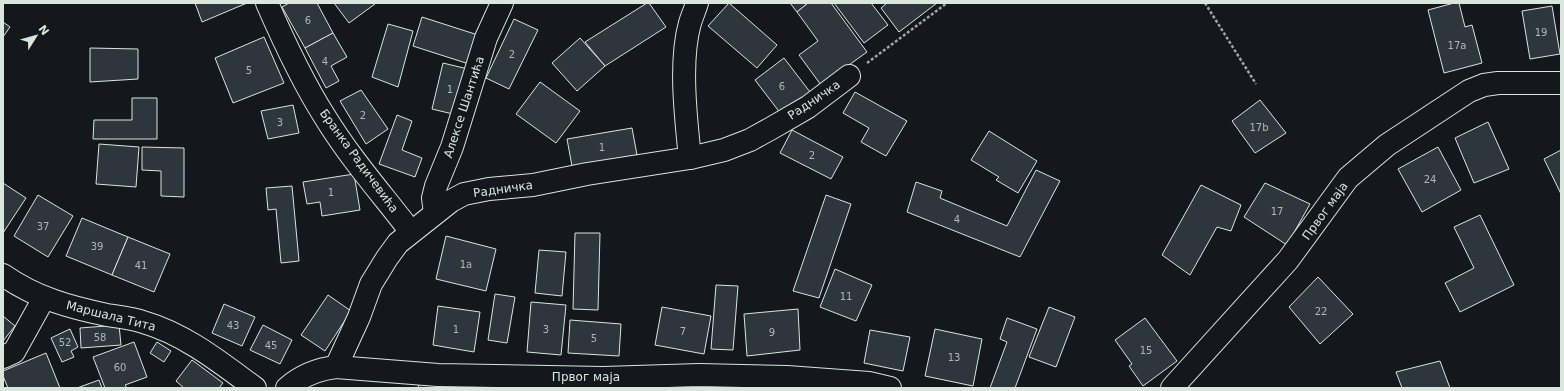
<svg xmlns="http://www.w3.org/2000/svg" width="1564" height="391" font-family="'DejaVu Sans',sans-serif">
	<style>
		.building { fill: #2c363c; stroke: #d8e6dc }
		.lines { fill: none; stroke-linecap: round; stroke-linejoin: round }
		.street-casing { stroke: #d8e6dc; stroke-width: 24 }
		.secondary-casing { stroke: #d8e6dc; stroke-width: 24 }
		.path { stroke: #9da8a2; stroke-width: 2.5; stroke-dasharray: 3 2; stroke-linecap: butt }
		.street { stroke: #14181c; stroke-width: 22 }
		.secondary { stroke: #14181c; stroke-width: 22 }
		.labels { text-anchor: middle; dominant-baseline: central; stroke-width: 3; stroke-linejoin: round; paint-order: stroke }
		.number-label { font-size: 10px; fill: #adbab4 }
		.street-label { font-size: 12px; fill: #d8e6dc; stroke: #14181c }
	</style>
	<rect width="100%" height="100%" fill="#14181c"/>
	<g class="building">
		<path d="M195 3H247L202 22Z"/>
		<path d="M289 3H317L333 33 305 48 282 7Z"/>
		<path d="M334 3H375V4L349 23Z"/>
		<path d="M647 3H649L666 27 605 66 585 42Z"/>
		<path d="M729 3 777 45 757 68 708 26Z"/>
		<path d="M790 3H808L797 12Z"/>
		<path d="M808 3H831L867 52 821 85 799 55 818 41 797 12Z"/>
		<path d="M834 3H871L888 25 864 43Z"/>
		<path d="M887 3H937L899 32 881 8Z"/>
		<path d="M1454 3H1459L1465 27 1472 25 1482 63 1444 73 1428 10Z"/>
		<path d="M1552 6 1560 54 1530 59 1522 11Z"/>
		<path d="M422 17 481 36 472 65 413 46Z"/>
		<path d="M514 19 538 30 509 89 486 78Z"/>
		<path d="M3 22 10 27 3 37Z"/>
		<path d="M388 24 413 31 398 87 372 77Z"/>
		<path d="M333 33 347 57 331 66 339 81 326 88 305 48Z"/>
		<path d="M264 37 284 83 233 103 215 58Z"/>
		<path d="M580 38 605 66 577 91 552 63Z"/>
		<path d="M90 48 138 49V79L90 82Z"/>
		<path d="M784 58 810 92 781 114 755 80Z"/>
		<path d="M443 63 468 69 457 115 432 109Z"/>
		<path d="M540 82 580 111 556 143 516 114Z"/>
		<path d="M361 90 388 129 366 144 340 101Z"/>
		<path d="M855 92 907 121 886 156 861 142 869 128 843 113Z"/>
		<path d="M132 98H157V139H93L94 120H132Z"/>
		<path d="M1260 100 1286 133 1255 153 1232 121Z"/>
		<path d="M293 105 299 133 268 139 261 111Z"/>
		<path d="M397 115 412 121 402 150 422 158 415 177 379 164Z"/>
		<path d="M1488 122 1509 169 1474 183 1455 138Z"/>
		<path d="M632 128 637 155 572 166 567 139Z"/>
		<path d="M792 130 843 157 831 179 780 153Z"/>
		<path d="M989 131 1037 161 1018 193 996 180 999 177 971 160Z"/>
		<path d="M99 144 139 147 136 187 96 184Z"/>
		<path d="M142 147 184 148V197L161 196V171L142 170Z"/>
		<path d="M1438 147 1461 190 1422 212 1398 169Z"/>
		<path d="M1561 150V194L1544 159Z"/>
		<path d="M1036 170 1060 181 1020 257 907 212 916 182 942 191 940 198 1007 226Z"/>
		<path d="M354 174 360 210 322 216 320 202 307 204 303 182Z"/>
		<path d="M3 183 26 198 3 233Z"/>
		<path d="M1265 183 1310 204 1287 245 1244 217Z"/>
		<path d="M1201 185 1241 205 1231 231 1217 227 1190 275 1162 255Z"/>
		<path d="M292 186 299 261 281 263 276 209 268 210 266 188Z"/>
		<path d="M38 195 73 216 48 257 14 236Z"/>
		<path d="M826 195 851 204 819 298 793 291Z"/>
		<path d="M1480 215 1514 285 1460 312 1445 283 1474 268 1454 227Z"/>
		<path d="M82 218 128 237 112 275 66 256Z"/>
		<path d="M575 233H600L598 310 573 309Z"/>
		<path d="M446 236 496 249 486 291 436 279Z"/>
		<path d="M128 237 170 254 154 292 112 275Z"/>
		<path d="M539 250 566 252 562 296 535 293Z"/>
		<path d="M835 269 872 285 856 321 820 307Z"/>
		<path d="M1318 277 1353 314 1320 344 1289 307Z"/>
		<path d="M716 285 738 286 733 350 711 349Z"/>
		<path d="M495 294 515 297 507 343 488 340Z"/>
		<path d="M328 295 351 311 325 351 301 335Z"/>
		<path d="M531 302 566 305 561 355 527 352Z"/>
		<path d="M224 304 255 317 242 346 212 333Z"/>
		<path d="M438 306 480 312 474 352 433 345Z"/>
		<path d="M662 307 711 316 704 354 655 345Z"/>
		<path d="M1049 307 1075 317 1056 367 1029 357Z"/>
		<path d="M798 309 800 350 747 356 744 314Z"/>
		<path d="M3 316 15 326 3 341Z"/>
		<path d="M1007 318 1037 329 1015 388H990L1007 342 1000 339Z"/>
		<path d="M1145 318 1177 361 1143 386 1129 366 1132 364 1115 340Z"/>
		<path d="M570 320 621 324 619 356 568 353Z"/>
		<path d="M119 325 121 345 81 348 80 328Z"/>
		<path d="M263 325 292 340 280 364 250 350Z"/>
		<path d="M70 329 78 347 71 351 74 357 62 362 51 338Z"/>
		<path d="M935 329 982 339 973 386 925 376Z"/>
		<path d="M870 330 910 337 903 371 864 363Z"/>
		<path d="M134 342 147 377 125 385 127 388H105L93 357Z"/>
		<path d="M157 342 171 351 164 362 150 353Z"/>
		<path d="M46 353 60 388H8L3 376V371Z"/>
		<path d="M192 360 223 383 219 388H184L176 381Z"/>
		<path d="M1440 361 1450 388H1402L1396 372Z"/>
		<path d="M99 380 102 388H77Z"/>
		<path d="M419 382 449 388H418Z"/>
	</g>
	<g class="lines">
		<defs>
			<g id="street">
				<path d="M267 3C284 42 302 81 325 117 350 158 382 194 411 232"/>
				<path d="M690 158C686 119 679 61 690 23 692 16 695 10 697 3"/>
				<path d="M435 213 433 198 436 186 452 147 486 38 502 3"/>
				<path d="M3 357 14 352 44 298"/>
				<path d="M336 367 359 317 371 284 387 258 398 243 451 201 464 194 489 189 533 185 587 174 690 158 724 150 750 140 770 129 808 107 849 76"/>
				<path d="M287 388C301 376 318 369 336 367L438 375 603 378 699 375 787 377 869 383 890 388"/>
				<path d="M1172 388 1288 260 1348 178 1387 145 1469 91 1484 85 1498 83H1561"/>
			</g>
			<path id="secondary" d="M3 275C36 298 69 307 107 315 119 317 132 318 143 322 185 334 221 363 255 388"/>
		</defs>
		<use href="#street" class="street-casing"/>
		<use href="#secondary" class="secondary-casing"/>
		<g class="path">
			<path d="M1205 3 1256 84"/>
			<path d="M867 63 947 3"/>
		</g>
		<use href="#street" class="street"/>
		<use href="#secondary" class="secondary"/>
	</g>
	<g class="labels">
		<g class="number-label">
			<text x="308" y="20">6</text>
			<text x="1541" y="32">19</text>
			<text x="1457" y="45">17a</text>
			<text x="512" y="54">2</text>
			<text x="325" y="61">4</text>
			<text x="249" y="70">5</text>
			<text x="782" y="86">6</text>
			<text x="450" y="89">1</text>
			<text x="363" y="115">2</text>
			<text x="280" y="122">3</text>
			<text x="1259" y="127">17b</text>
			<text x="602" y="147">1</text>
			<text x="812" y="155">2</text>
			<text x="1430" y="179">24</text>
			<text x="331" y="192">1</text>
			<text x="1277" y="211">17</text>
			<text x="957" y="219">4</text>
			<text x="43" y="226">37</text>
			<text x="97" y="246">39</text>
			<text x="466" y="264">1a</text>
			<text x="141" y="265">41</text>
			<text x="846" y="296">11</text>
			<text x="1321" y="311">22</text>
			<text x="233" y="325">43</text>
			<text x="456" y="329">1</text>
			<text x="546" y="329">3</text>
			<text x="683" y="331">7</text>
			<text x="772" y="332">9</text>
			<text x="100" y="337">58</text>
			<text x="594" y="338">5</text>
			<text x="65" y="342">52</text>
			<text x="271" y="345">45</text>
			<text x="1146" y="350">15</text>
			<text x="954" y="357">13</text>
			<text x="120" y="367">60</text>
		</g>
		<g class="street-label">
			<text transform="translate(814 100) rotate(-34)">Радничка</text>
			<text transform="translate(464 107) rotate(-72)">Алексе Шантића</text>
			<text transform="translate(359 161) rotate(54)">Бранка Радичевића</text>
			<text transform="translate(503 189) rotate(-8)">Радничка</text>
			<text transform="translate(1325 211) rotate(-54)">Првог маја</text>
			<text transform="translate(111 316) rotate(14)">Маршала Тита</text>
			<text x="586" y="377">Првог маја</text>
		</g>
	</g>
	<rect width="1564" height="391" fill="none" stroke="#d8e6dc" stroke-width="8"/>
	<g transform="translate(36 36) rotate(53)" stroke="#14181c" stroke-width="3" paint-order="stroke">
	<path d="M0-3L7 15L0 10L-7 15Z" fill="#d8e6dc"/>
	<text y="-6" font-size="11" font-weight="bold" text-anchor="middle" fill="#d8e6dc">N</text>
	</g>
</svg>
